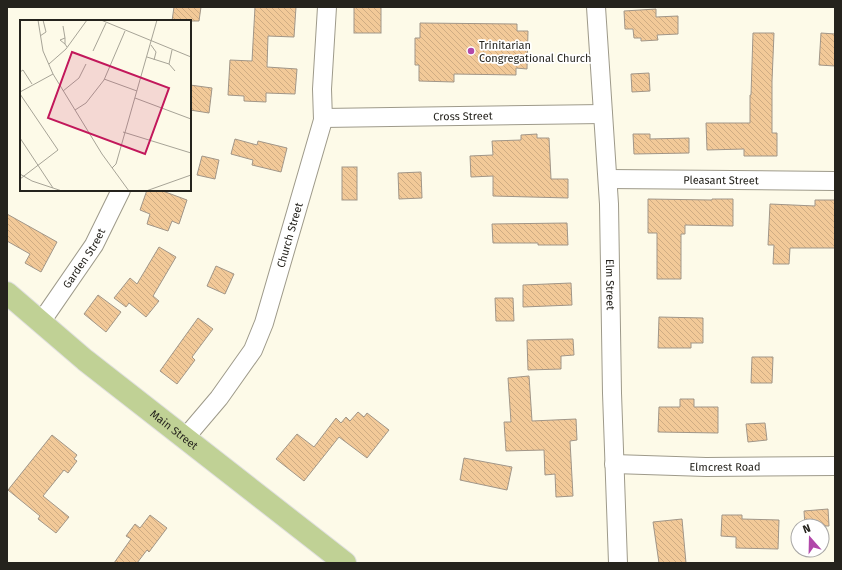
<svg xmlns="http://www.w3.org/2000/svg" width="842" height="570" font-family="'Fira Sans',sans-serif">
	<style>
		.building { fill: url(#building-back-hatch); stroke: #a19688 }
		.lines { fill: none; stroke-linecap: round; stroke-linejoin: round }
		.minor-casing { stroke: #9e9a8a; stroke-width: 20 }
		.major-casing { stroke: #e0e0df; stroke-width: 24 }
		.minor { stroke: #fff; stroke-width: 18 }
		.major { stroke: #c0d195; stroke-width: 22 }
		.poi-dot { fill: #b148aa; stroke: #fff; stroke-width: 1.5 }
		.labels { text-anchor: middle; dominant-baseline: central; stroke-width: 3.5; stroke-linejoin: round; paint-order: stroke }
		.poi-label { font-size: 11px; fill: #25231d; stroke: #fff; text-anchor: start }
		.street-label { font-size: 11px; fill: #25231d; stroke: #fff }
		.inset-road { fill: none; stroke: #a7a497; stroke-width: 1 }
		.view { fill: #c2185b; fill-opacity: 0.15; stroke: #c2185b; stroke-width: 2 }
		.inset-edge { fill: none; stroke: #25231d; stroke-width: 2 }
	</style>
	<defs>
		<pattern id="building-back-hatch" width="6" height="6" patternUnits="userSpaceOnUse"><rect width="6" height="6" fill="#f2c998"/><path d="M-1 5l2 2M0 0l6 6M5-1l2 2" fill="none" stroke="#cfac83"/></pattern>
	</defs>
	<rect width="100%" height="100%" fill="#fdfae8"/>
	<g class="building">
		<path d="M174 7H201L199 21H172Z"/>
		<path d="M255 7H296L294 37 268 36 267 67 297 69 295 94 266 93V102L244 101V96L228 95 230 60 252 61Z"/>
		<rect x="354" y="7" width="27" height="26"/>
		<path d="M656 9V17L678 16V34L657 35 658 40 641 41V38H634L633 29H625L624 11Z"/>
		<path d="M420 23 517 24V31H528L527 69 516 68V75L454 74V82L419 81V65H415V38H420Z"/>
		<path d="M753 33H774L772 81V133H777V156H744V149L707 150 706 123H750V95H751Z"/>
		<path d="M821 33 835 34V66L819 65Z"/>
		<path d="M649 73 650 91 632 92 631 74Z"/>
		<path d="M190 85 212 88 209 113 190 110Z"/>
		<path d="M537 134V138H549L551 179H568V198L493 196V176L471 177 470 156 493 155 492 141 521 140V135Z"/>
		<path d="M633 134H650V139L689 138V153L634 154Z"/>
		<path d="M235 139 257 145 258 141 287 148 281 172 252 165 253 160 231 154Z"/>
		<path d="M202 156 219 160 215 179 197 175Z"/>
		<rect x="342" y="167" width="15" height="33"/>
		<path d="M421 172 422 198 399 199 398 173Z"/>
		<path d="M147 190H160L187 200 179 224 172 221 168 231 147 224 150 214 140 210Z"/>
		<path d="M648 199 712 200V199H733V226L685 225V234H681V279H657V233H648Z"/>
		<path d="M815 200H835V248H790L789 264H773L774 245H768L770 204 815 206Z"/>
		<path d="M7 214 57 242 41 272 25 263 30 254 7 241Z"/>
		<path d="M567 223 568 245H538V243H493L492 224Z"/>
		<path d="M159 247 176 257 153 296 159 301 146 317 129 303 126 307 114 298 130 278 137 284Z"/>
		<path d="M216 266 234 274 225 294 207 286Z"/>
		<path d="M571 283 572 305 523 307V285Z"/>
		<path d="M98 295 121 312 106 332 84 314Z"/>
		<path d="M495 298H513L514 321H496Z"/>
		<path d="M659 317 703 318V343H691V348H658Z"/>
		<path d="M198 318 213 329 192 357 195 360 177 384 160 371Z"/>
		<path d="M573 339 574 355 561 356V369L528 370 527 340Z"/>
		<path d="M752 357H773L772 383H751Z"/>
		<path d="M529 376 532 421 576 419 577 440 570 441 573 496 556 497 555 474 545 475 544 450 506 451 504 422H511L508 378Z"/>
		<path d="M680 399H694V407H718V433L658 432 659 407H680Z"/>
		<path d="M358 412 364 417 367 413 389 430 367 458 339 437 304 481 276 459 297 434 314 447 336 418 341 423 346 417 350 421Z"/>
		<path d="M765 423 767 440 748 442 746 424Z"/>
		<path d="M52 435 77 455 74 459 77 461 68 473 64 470 43 496 69 517 56 533 38 519 40 516 8 490Z"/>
		<path d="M464 458 512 467 507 490 460 480Z"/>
		<path d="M828 509 829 526H805L804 511Z"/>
		<path d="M150 515 167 528 149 552 147 550 137 563H114L131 539 126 536 135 524 140 528Z"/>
		<path d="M722 515H742V519L779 520 778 549 736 548V537L721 536Z"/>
		<path d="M682 519 686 563H659L653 522Z"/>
	</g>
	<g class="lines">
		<defs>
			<g id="minor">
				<path id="s1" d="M596 7 609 204 612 393 618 563"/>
				<path id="s2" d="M323 118 603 114"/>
				<path id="s3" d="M608 179 835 181"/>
				<path id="s4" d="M41 322 94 245 121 190"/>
				<path id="s5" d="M185 438 219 398 253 350 264 323 323 120 322 89 327 7"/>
				<path id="s6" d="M614 464 706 467 835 466"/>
			</g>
			<g id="major">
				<path id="s7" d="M7 293 85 360 345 563"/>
			</g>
		</defs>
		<use href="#minor" class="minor-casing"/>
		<use href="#major" class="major-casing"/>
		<use href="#minor" class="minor"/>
		<use href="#major" class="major"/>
	</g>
	<circle class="poi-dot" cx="471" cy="51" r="4"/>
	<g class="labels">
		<g class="poi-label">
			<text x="479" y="45">Trinitarian<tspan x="479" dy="13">Congregational Church</tspan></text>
		</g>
		<g class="street-label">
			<text stroke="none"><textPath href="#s2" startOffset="140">Cross Street</textPath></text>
			<text stroke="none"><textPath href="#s3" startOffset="113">Pleasant Street</textPath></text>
			<text stroke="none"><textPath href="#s5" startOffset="232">Church Street</textPath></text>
			<text stroke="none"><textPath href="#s4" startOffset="77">Garden Street</textPath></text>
			<text stroke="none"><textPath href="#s1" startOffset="278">Elm Street</textPath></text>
			<text stroke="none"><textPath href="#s7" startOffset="216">Main Street</textPath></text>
			<text stroke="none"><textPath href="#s6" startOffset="111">Elmcrest Road</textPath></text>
		</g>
	</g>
	<g transform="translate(20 20)">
		<rect width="171" height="171" fill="#fdfae8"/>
		<path class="inset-road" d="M18 0 23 31 33 54 82 134 109 171M81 0 171 37M43 6 45 18M20 16 26 12 23 0M45 24V18L40 20 45 24 47 27M131 25 136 32 134 40M152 30 149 44 155 51M73 31 86 3M127 37 149 44M29 44 46 29 67 0M0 52 3 50 12 64M84 59 117 71M43 71 59 58 66 44M0 72 33 54M0 74 38 130 0 159M115 78 171 99M55 90 66 83 84 60 105 11M103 112 171 133M0 118 33 168M92 148 96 144 137 0M0 154 12 161 42 171M126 171 171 155"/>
		<path class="view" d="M52 32 149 68 125 134 28 98Z"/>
		<rect width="171" height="171" class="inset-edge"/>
	</g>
	<rect width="842" height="570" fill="none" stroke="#25231d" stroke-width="16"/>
	<g transform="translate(810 538) rotate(340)"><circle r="19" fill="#ffffff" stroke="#a8a7a5"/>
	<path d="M0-3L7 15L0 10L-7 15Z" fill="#b148aa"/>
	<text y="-6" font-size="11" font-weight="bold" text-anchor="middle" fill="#25231d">N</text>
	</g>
</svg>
